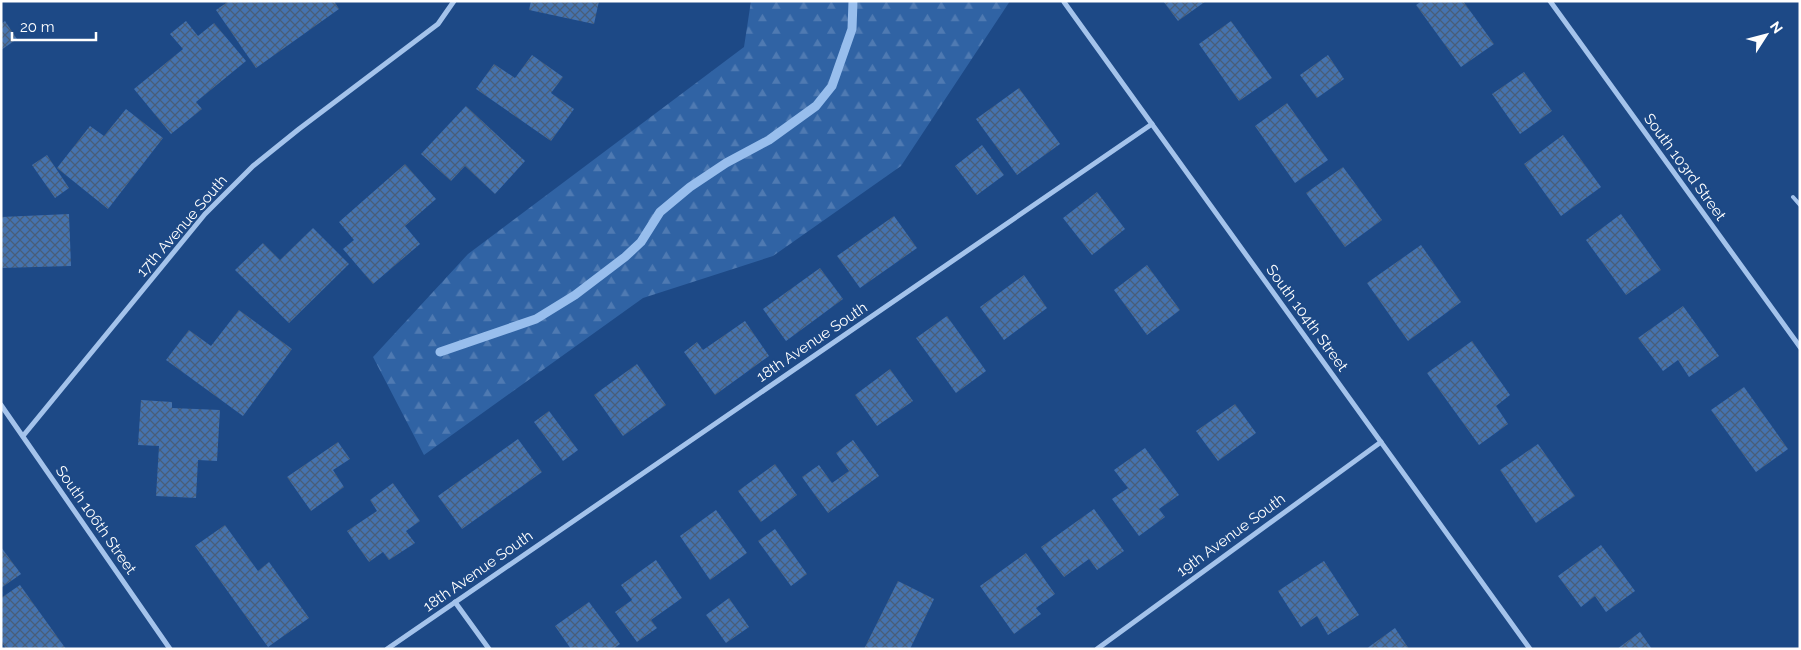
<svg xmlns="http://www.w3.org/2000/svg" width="1801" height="650" font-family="Raleway,sans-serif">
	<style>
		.forest { fill: url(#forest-firs) }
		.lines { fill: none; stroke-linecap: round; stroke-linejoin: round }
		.stream { stroke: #98beed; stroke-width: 9 }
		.building { fill: url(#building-cross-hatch) }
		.service { stroke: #a4c3eb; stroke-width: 4 }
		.minor { stroke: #a4c3eb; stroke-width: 5 }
		.labels { text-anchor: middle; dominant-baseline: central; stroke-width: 4; stroke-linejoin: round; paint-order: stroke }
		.street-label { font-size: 15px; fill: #fff; stroke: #1d4986 }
	</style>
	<defs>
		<pattern id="forest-firs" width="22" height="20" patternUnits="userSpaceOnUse" patternTransform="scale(1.25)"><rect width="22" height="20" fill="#3063a4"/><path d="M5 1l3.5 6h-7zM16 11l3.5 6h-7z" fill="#4f7ab2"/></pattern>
		<pattern id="building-cross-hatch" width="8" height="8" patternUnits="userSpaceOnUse" patternTransform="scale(1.25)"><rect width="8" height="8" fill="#4573af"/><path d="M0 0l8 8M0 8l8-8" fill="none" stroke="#495e79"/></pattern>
	</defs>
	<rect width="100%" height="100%" fill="#1d4986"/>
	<path class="forest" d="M751 1H1010L901 166 773 256 643 298 424 455 373 357 468 254 744 47Z"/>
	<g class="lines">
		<path class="stream" d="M440 352 536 319 575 295 625 257 641 242 660 212 690 187 726 163 769 140 816 106 832 86 852 29 853 1"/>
	</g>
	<g class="building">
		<path d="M229 1H334L339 9 256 68 216 10Z"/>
		<path d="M531 1H599L594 24 529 10Z"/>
		<path d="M1163 1H1206L1178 21Z"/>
		<path d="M1422 1H1463L1494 44 1461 67 1416 5Z"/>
		<path d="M5 21 17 39 1 50V24Z"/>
		<path d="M186 21 198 36 214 23 246 61 196 102 202 109 171 134 134 89 183 49 170 34Z"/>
		<path d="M1231 21 1272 78 1239 101 1199 44Z"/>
		<path d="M532 55 563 77 551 93 574 109 551 141 476 89 494 64 515 78Z"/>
		<path d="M1328 55 1344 79 1317 98 1300 75Z"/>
		<path d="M1524 72 1552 111 1520 134 1492 94Z"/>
		<path d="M1019 88 1060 144 1017 175 976 119Z"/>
		<path d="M1287 103 1328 160 1295 183 1255 126Z"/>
		<path d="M466 106 525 161 495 194 465 166 451 181 421 154Z"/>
		<path d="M126 109 163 138 108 209 57 168 90 126 104 136Z"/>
		<path d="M1563 135 1601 187 1561 216 1524 164Z"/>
		<path d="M982 145 1004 175 977 195 955 166Z"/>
		<path d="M47 155 69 188 55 198 32 165Z"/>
		<path d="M405 164 436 199 405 226 420 244 373 284 343 249 354 240 339 222Z"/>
		<path d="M1343 167 1382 220 1345 247 1306 193Z"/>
		<path d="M1097 192 1125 229 1092 255 1063 218Z"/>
		<path d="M69 214 71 266 1 268V217Z"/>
		<path d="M1621 214 1661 270 1626 295 1586 240Z"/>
		<path d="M894 216 917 248 860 288 837 256Z"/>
		<path d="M313 228 349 264 289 323 235 270 263 243 280 260Z"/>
		<path d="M1421 245 1461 302 1408 341 1367 283Z"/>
		<path d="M1147 265 1180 310 1147 335 1114 290Z"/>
		<path d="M820 268 843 299 786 341 763 309Z"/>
		<path d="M1024 275 1047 308 1004 340 980 307Z"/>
		<path d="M1683 306 1719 356 1689 377 1678 360 1663 371 1638 338Z"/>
		<path d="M239 310 292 349 243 416 166 360 189 330 211 346Z"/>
		<path d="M947 316 986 371 956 393 916 338Z"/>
		<path d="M745 321 769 356 715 395 684 352 697 342 703 350Z"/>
		<path d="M1472 341 1510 395 1496 406 1508 424 1479 445 1427 373Z"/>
		<path d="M637 364 666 405 623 436 594 395Z"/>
		<path d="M890 369 913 401 877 426 855 395Z"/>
		<path d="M1744 387 1788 449 1756 472 1711 410Z"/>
		<path d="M141 400 172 402V408L220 410 217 461 198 460 196 498 156 496 159 446 138 445Z"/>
		<path d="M1235 404 1256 433 1218 461 1196 431Z"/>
		<path d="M549 411 578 450 563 461 534 422Z"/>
		<path d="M518 439 542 472 462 529 438 496Z"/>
		<path d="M853 440 879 476 828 513 802 477 819 465 832 483 849 471 836 453Z"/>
		<path d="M338 442 350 459 333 470 344 487 311 511 287 477Z"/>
		<path d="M1538 444 1575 496 1536 523 1500 470Z"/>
		<path d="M1145 448 1179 495 1159 509 1165 517 1139 536 1112 499 1128 488 1114 470Z"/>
		<path d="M775 464 797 495 761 522 738 491Z"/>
		<path d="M393 483 420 521 406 531 415 543 389 560 383 552 369 562 347 531 377 511 370 500Z"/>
		<path d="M1094 509 1124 551 1097 570 1089 559 1064 577 1041 547Z"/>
		<path d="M716 510 747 553 710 580 680 536Z"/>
		<path d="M225 525 258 571 269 562 309 618 268 647 195 546Z"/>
		<path d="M775 529 807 574 791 586 758 541Z"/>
		<path d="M1601 545 1635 591 1606 612 1595 596 1581 607 1558 576Z"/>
		<path d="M1 547 21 574 1 588Z"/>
		<path d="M1026 553 1055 594 1036 608 1041 614 1014 634 980 586Z"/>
		<path d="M656 560 682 598 651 620 657 628 637 642 615 612 632 600 621 585Z"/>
		<path d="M1324 561 1359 615 1328 635 1317 616 1301 627 1278 591Z"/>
		<path d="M898 581 934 599 910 649H864Z"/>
		<path d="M20 585 66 649H6L1 641V598Z"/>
		<path d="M729 598 749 627 726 643 706 615Z"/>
		<path d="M589 602 620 644 613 649H571L555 626Z"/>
		<path d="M1395 628 1409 649H1366Z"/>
		<path d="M1640 632 1652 649H1617Z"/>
	</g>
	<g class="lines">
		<path class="service" d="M1793 197 1800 205"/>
		<g class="minor">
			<path d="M1550 1 1800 347"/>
			<path d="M1064 2 1530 649"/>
			<path d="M1 405 170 649"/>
			<path d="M23 436 205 214 253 166 299 129 438 24 454 1"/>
			<path d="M455 602 489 649"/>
			<path d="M387 649 1152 124"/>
			<path d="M1097 649 1381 442"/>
		</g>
	</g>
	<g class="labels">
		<g class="street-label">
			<text transform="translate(1685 167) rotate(54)">South 103rd Street</text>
			<text transform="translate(182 226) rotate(-49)">17th Avenue South</text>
			<text transform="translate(1307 318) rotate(54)">South 104th Street</text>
			<text transform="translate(812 342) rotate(-34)">18th Avenue South</text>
			<text transform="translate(96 520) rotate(55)">South 106th Street</text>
			<text transform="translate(1231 535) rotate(-36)">19th Avenue South</text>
			<text transform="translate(478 571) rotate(-35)">18th Avenue South</text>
		</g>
	</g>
	<rect width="1801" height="650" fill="none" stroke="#ffffff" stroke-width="5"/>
	<g transform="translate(1766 35) rotate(54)" stroke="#1d4986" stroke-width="4" paint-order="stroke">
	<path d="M0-4L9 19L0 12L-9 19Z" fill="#ffffff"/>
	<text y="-8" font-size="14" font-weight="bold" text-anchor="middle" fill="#ffffff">N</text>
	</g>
	<path d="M12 32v8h84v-8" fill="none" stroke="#ffffff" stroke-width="2.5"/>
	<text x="20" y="32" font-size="15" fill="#ffffff" stroke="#1d4986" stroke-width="4" paint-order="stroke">20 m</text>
</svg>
